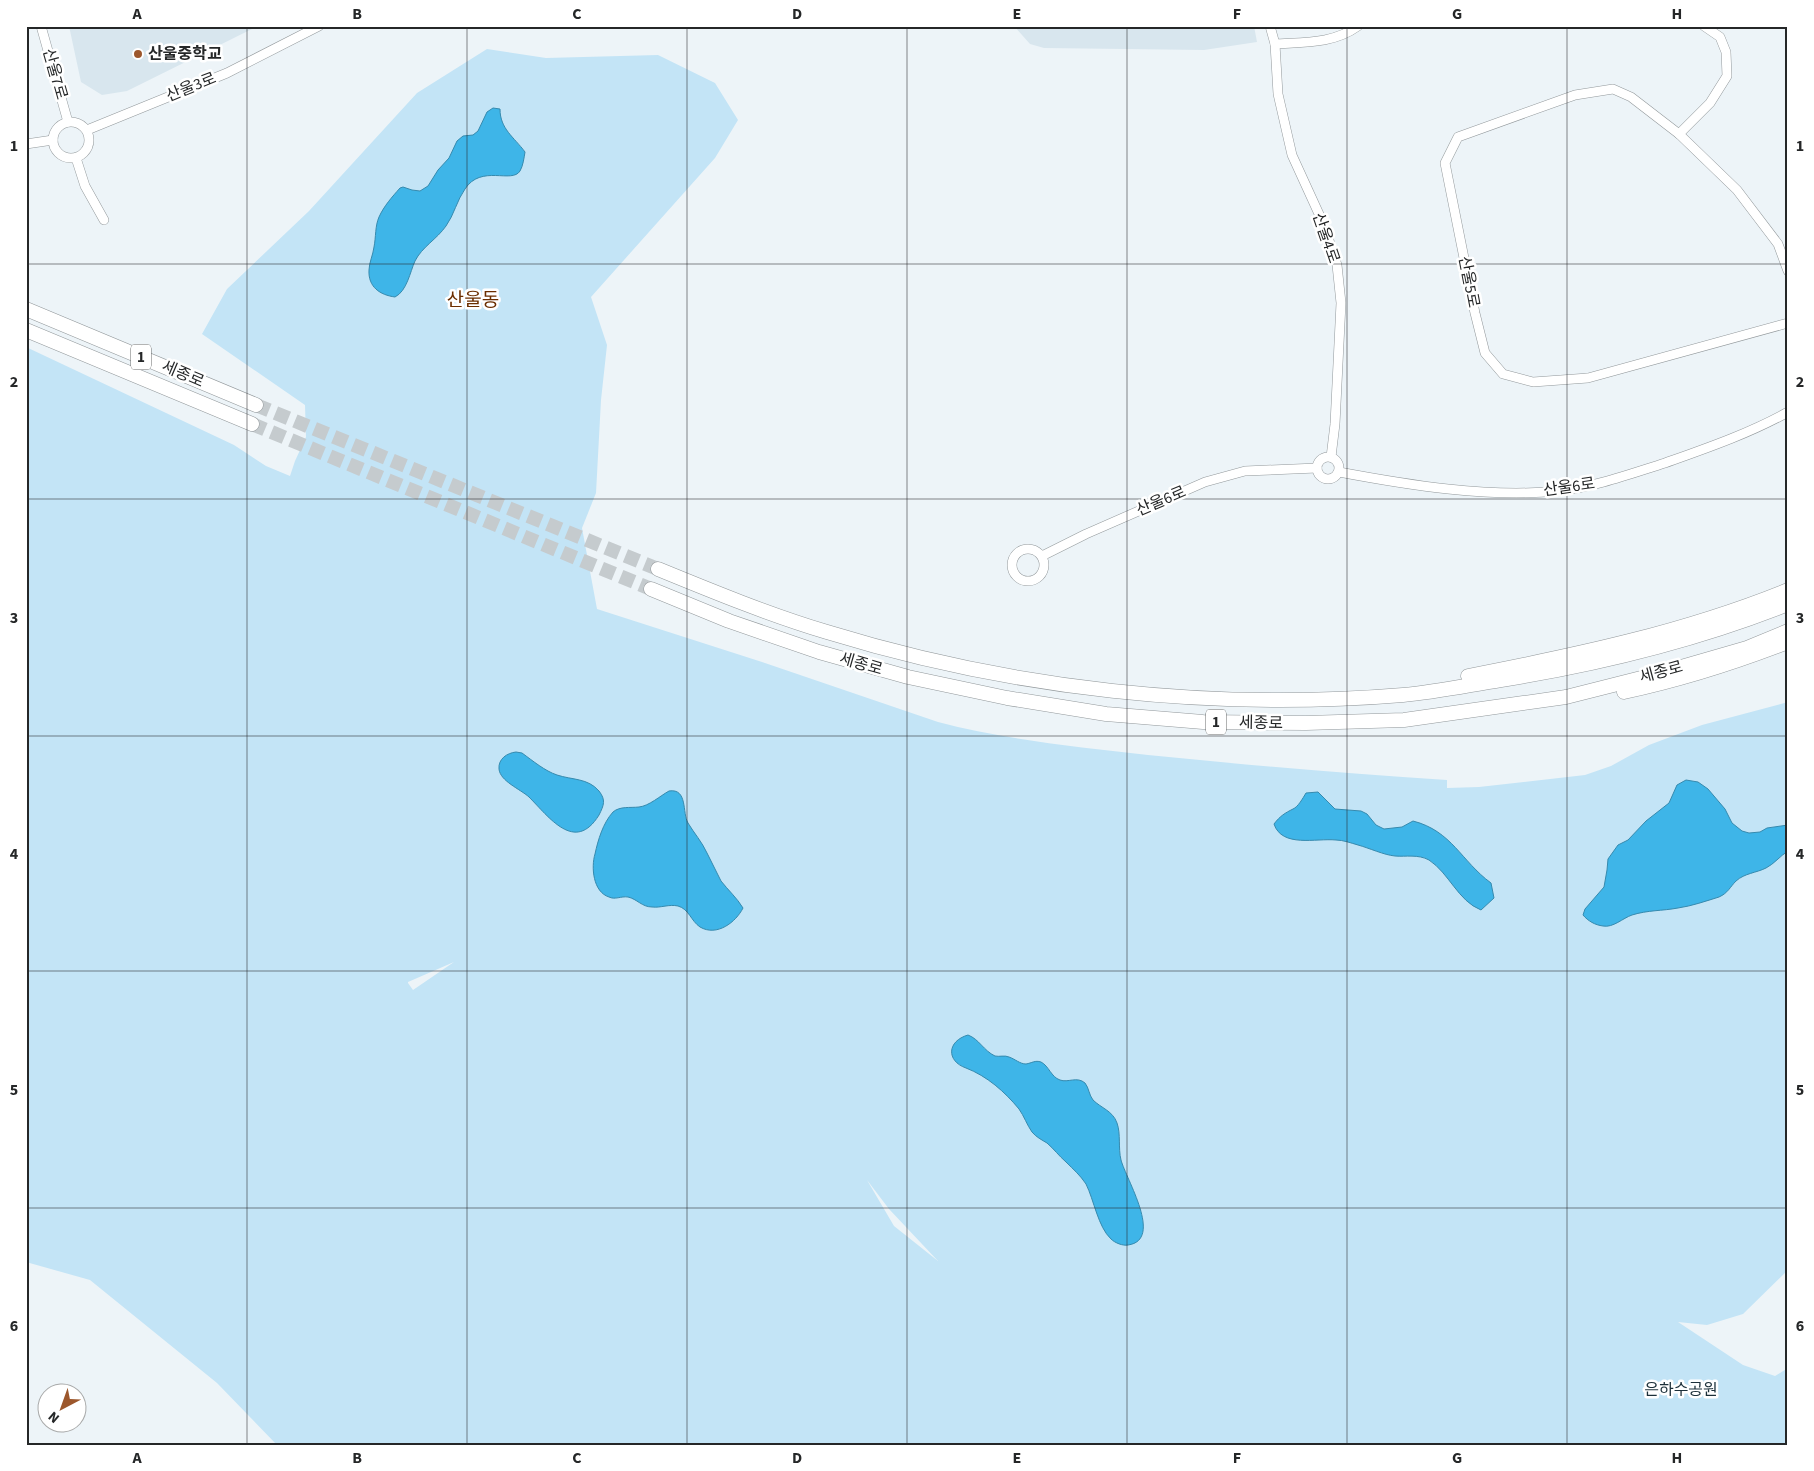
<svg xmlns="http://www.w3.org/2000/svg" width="1814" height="1471" font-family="'Source Sans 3','Noto Sans KR',sans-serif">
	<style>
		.built { fill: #d8e6ee }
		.green { fill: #c3e4f6; fill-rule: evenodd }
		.water { fill: #3eb5e8; stroke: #368aae }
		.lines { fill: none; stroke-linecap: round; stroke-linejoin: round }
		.trunk-tunnel { stroke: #c5cbce; stroke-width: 14; stroke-dasharray: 14 7; stroke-linecap: butt }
		.minor-casing { stroke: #92989b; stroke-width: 10 }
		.trunk-casing { stroke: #92989b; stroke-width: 15 }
		.minor { stroke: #fff; stroke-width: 9 }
		.trunk { stroke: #fff; stroke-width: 14 }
		.grid { fill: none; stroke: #252728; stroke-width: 1; stroke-opacity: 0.55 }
		.poi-dot { fill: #9c572c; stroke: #fff; stroke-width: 2 }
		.labels { text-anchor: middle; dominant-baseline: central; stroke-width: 5; stroke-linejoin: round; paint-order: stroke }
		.shield { fill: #fff; stroke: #666868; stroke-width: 1 }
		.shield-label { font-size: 15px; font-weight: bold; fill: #252728 }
		.poi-label { font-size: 16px; font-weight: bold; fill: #252728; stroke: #fff; text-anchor: start }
		.street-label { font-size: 16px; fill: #252728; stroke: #fff }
		.park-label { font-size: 16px; fill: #1c303a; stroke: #fff }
		.quarter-label { font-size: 19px; fill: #6a2e00; stroke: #fff }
		.neatline { fill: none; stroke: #252728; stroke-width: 2 }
		.grid-label { font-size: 16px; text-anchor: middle; font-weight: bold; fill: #252728 }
	</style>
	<rect width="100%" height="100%" fill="#edf4f8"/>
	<g class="built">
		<path d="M69 26H258L127 91 102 95 81 82Z"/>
		<path d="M1014 26H1254L1257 42 1204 50 1044 48 1030 44Z"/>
	</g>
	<path class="green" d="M487 49 546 58 658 55 715 83 738 120 715 158 591 297 607 345 601 400 596 493 582 528 597 609 762 662 938 722C1007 740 1078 747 1148 755 1248 765 1347 774 1447 780V788L1479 787 1585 775 1611 766 1649 745 1702 725 1788 702 1786 1272 1743 1314 1707 1325 1678 1322 1743 1365 1775 1376 1788 1368V1445H277L217 1383 90 1280 26 1262V347L234 445 266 466 290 476 295 461 306 437 305 405 202 334 227 289 309 211 417 93ZM454 962 413 990 408 983V982ZM867 1180 889 1209 938 1261 894 1226Z"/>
	<g class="water">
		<path d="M493 108 500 109C500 129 514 137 525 152 524 158 523 166 520 171 512 184 481 164 465 189 457 200 454 215 446 226 437 239 422 247 415 261 410 272 407 291 395 297 380 295 368 287 369 270 369 263 373 255 374 247 376 237 375 226 379 217 384 206 392 197 400 188L403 187 412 190 420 191 428 186 438 170 449 158 457 141 463 136 473 135 478 131 487 112Z"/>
		<path d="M516 752 522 753C533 761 545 771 557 775 572 780 588 778 599 791 606 800 604 805 599 815 575 854 549 817 529 797 520 789 500 781 499 769 498 759 507 753 516 752Z"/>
		<path d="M1686 780 1698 782 1708 789 1725 809 1732 823 1742 831 1749 833 1760 832 1767 828 1788 825V851C1780 856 1774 864 1766 868 1756 873 1745 873 1736 881 1730 887 1728 893 1719 897 1706 901 1692 906 1678 908 1662 911 1648 910 1632 915 1623 918 1613 928 1603 926 1595 925 1588 921 1583 915L1585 909 1604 887 1607 870 1608 859 1618 845 1628 840 1646 821 1669 803 1677 785Z"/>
		<path d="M669 791C688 788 682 813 688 823 694 833 702 842 707 853 712 862 716 872 721 881 728 890 737 898 743 908 736 922 717 937 700 927 691 921 689 909 678 906 669 904 661 908 652 907 642 907 637 899 628 897 621 896 615 900 609 897 593 892 591 867 595 854 598 840 603 823 613 812 620 806 630 808 639 807 649 806 660 796 669 791Z"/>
		<path d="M1318 792 1335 809 1361 811 1367 814 1376 825 1384 829 1402 827 1413 821C1452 831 1461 861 1491 883L1494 898 1481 910C1458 901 1449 873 1429 860 1418 854 1406 857 1395 856 1384 855 1369 848 1358 845 1351 843 1343 840 1336 840 1316 838 1282 848 1274 824 1280 816 1285 813 1293 809 1298 807 1303 798 1306 793Z"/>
		<path d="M968 1035C979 1039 984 1051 995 1056 999 1057 1005 1055 1009 1057 1015 1059 1020 1064 1026 1064 1032 1063 1035 1060 1041 1062 1049 1066 1051 1077 1060 1080 1068 1083 1077 1076 1085 1083 1089 1088 1089 1095 1093 1100 1101 1108 1113 1111 1117 1123 1121 1134 1118 1148 1121 1160 1126 1179 1164 1240 1128 1245 1123 1246 1115 1243 1111 1239 1098 1227 1094 1200 1086 1184 1080 1175 1074 1170 1066 1162 1059 1156 1054 1149 1047 1143 1042 1140 1036 1137 1032 1132 1027 1125 1024 1116 1019 1109 1005 1092 987 1076 966 1068 946 1061 947 1041 968 1035Z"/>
	</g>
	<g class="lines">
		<g class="trunk-tunnel">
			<path d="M256 405 658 569"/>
			<path d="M252 424 651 589"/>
		</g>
		<defs>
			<g id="minor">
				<path d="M41 26 68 122"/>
				<path d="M1270 26 1275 44 1278 94 1292 155 1324 225 1337 265 1341 303 1335 424 1331 457"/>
				<path d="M1704 26 1720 37 1726 52 1727 76 1710 103 1679 134 1631 97 1613 89 1575 95 1458 137 1445 163 1475 313 1485 353 1503 374 1533 382 1588 378 1788 323"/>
				<path d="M1275 44C1304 42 1333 44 1358 26"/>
				<circle cx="71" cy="140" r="18"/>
				<path d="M87 130 227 73 319 26"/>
				<path d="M1679 134 1737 190 1778 244 1788 271"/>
				<path d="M26 144 53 140"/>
				<path d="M76 158 85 186 104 220"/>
				<circle cx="1328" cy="468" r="11"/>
				<path d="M1339 472C1408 485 1488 498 1558 491 1595 487 1630 474 1665 463 1707 448 1748 434 1788 412"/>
				<circle cx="1028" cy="565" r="16"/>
				<path d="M1042 556 1086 534 1205 482 1245 471 1317 468"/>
			</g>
			<g id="trunk">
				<path d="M26 309 256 405"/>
				<path d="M26 330 252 424"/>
				<path d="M658 569C714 592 770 615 827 632 1012 689 1211 711 1403 695 1436 692 1469 685 1501 680 1600 664 1695 641 1788 604"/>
				<path d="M651 589 729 621 819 652 908 677 1007 698 1106 714 1203 722 1306 723 1404 720 1566 697 1657 674 1747 648 1788 631"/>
				<path d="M1468 676C1576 655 1685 632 1788 590"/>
				<path d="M1624 692C1680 680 1734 663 1788 642"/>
			</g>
		</defs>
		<use href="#minor" class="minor-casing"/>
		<use href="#trunk" class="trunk-casing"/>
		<use href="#minor" class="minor"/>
		<use href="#trunk" class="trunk"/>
	</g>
	<path class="grid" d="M247 26V1445M467 26V1445M687 26V1445M907 26V1445M1127 26V1445M1347 26V1445M1567 26V1445M26 264H1788M26 499H1788M26 736H1788M26 971H1788M26 1208H1788"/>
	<circle class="poi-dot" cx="138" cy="54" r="5"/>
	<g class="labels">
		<g class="shield">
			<rect x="131" y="344.5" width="20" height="25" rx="4"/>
			<rect x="1206" y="709.5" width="20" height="25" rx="4"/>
		</g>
		<g class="shield-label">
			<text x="141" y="357">1</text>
			<text x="1216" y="722">1</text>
		</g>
		<g class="poi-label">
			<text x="148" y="54">산울중학교</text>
		</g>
		<g class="street-label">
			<text transform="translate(55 74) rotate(74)">산울7로</text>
			<text transform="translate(191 87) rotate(-22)">산울3로</text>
			<text transform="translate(1326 238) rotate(71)">산울4로</text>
			<text transform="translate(1469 282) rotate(79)">산울5로</text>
			<text transform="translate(183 374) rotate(23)">세종로</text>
			<text transform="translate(1569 487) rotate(-8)">산울6로</text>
			<text transform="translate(1161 501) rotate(-23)">산울6로</text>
			<text transform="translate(861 664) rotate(16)">세종로</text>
			<text transform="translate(1661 672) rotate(-15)">세종로</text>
			<text transform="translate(1261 723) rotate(1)">세종로</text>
		</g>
		<g class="park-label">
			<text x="1681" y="1390">은하수공원</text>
		</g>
		<g class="quarter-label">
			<text x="473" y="300">산울동</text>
		</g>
	</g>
	<rect width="1814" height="1471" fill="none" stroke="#ffffff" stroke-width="55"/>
	<g transform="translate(62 1408) rotate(221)"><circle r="24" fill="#ffffff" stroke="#a8a9a9"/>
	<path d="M0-4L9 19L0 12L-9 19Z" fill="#9c572c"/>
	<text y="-8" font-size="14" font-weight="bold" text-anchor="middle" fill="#252728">N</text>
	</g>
	<rect x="28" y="28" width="1758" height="1416" class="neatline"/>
	<g class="grid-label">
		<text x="137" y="19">A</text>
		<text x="357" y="19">B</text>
		<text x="577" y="19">C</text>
		<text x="797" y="19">D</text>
		<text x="1017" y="19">E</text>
		<text x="1237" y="19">F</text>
		<text x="1457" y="19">G</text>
		<text x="1677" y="19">H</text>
		<text x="14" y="151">1</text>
		<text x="1800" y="151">1</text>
		<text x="14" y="387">2</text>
		<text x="1800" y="387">2</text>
		<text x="14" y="623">3</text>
		<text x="1800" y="623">3</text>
		<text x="14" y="859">4</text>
		<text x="1800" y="859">4</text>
		<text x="14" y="1095">5</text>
		<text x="1800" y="1095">5</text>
		<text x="14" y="1331">6</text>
		<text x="1800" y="1331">6</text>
		<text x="137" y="1463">A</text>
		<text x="357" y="1463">B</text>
		<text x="577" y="1463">C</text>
		<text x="797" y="1463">D</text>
		<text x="1017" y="1463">E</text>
		<text x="1237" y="1463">F</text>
		<text x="1457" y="1463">G</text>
		<text x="1677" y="1463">H</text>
	</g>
</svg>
